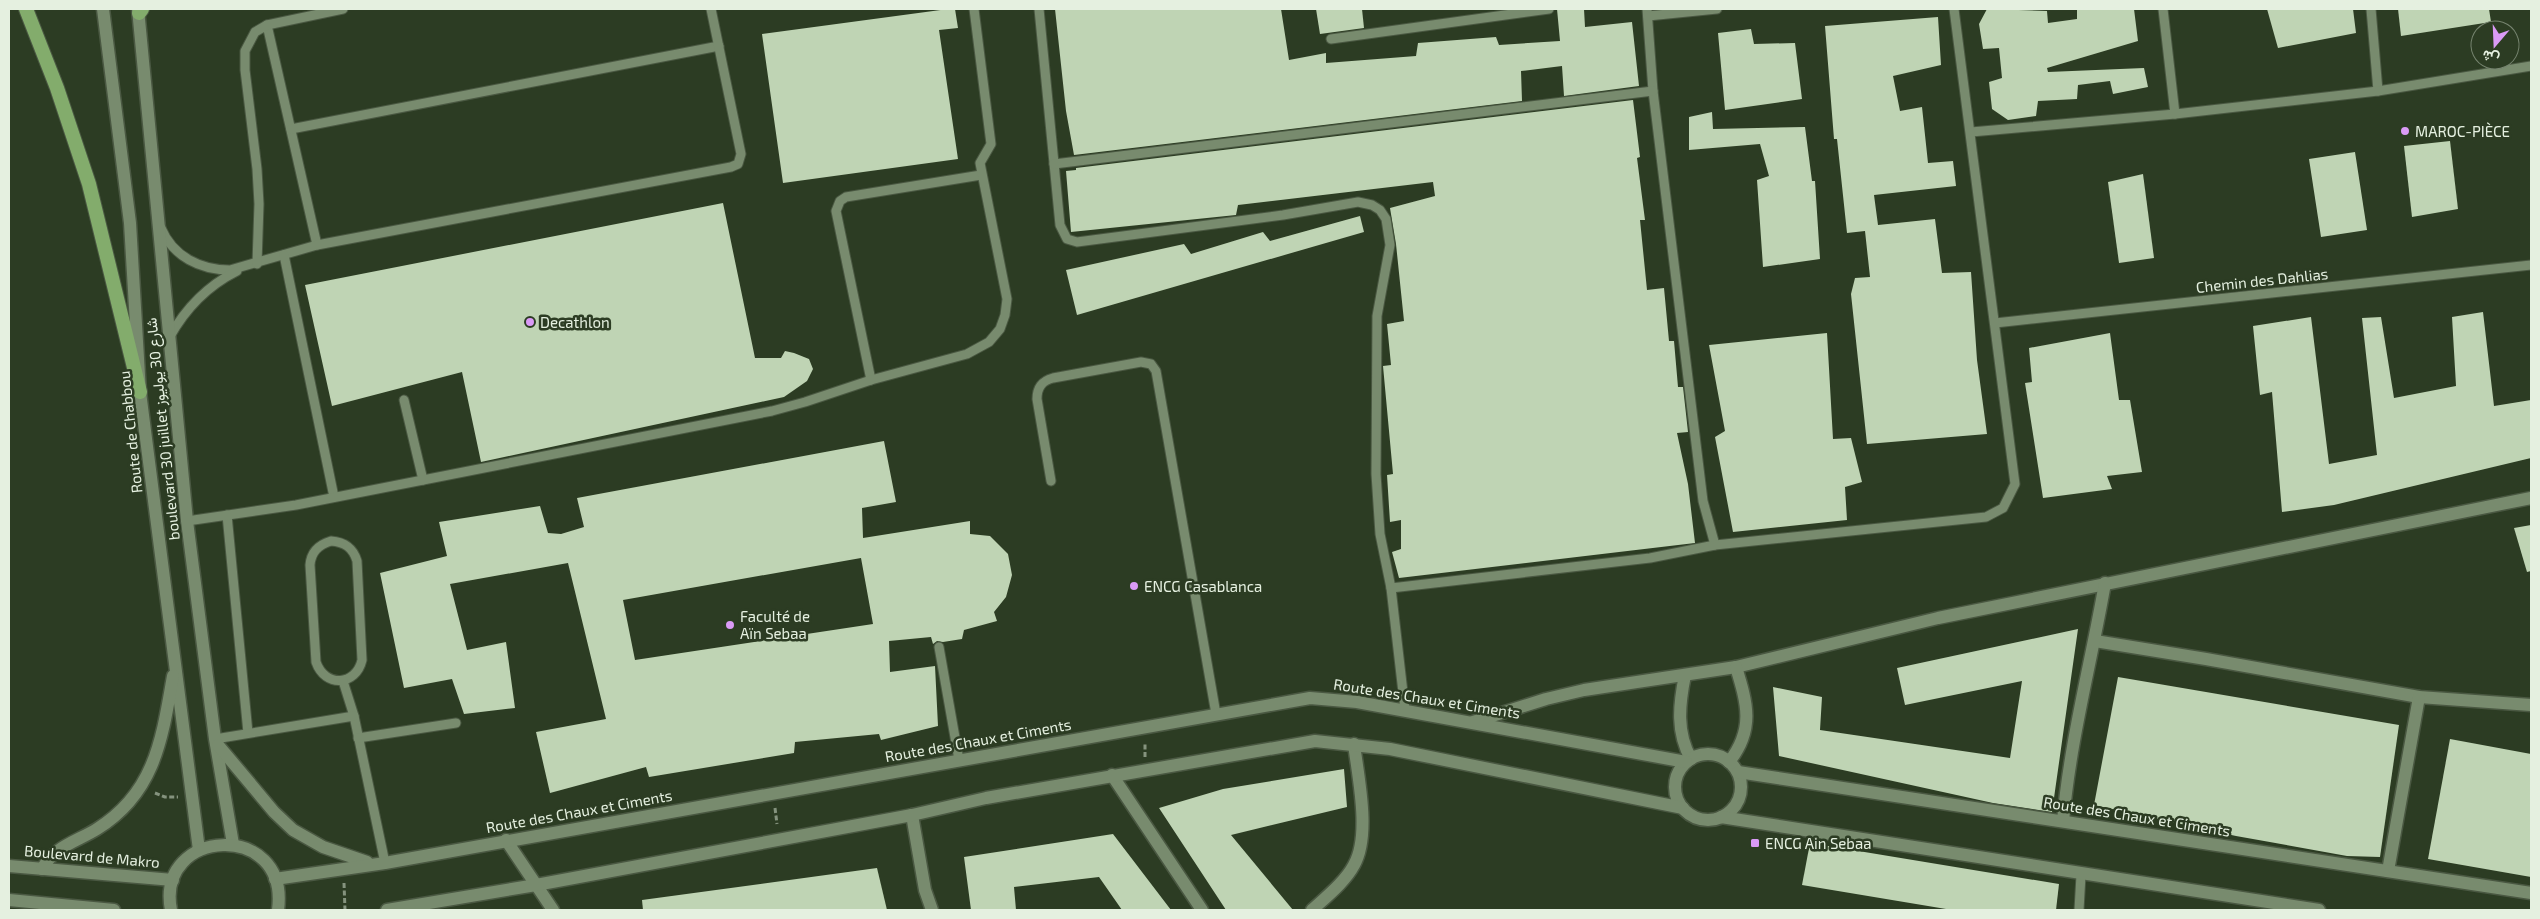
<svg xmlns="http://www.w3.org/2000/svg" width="2540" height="919" font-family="'Exo 2',Vazirmatn,sans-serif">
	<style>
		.building { fill: #bfd4b4; fill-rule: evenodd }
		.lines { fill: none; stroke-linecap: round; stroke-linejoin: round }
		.service-casing { stroke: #4a5842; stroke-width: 11 }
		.minor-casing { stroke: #4a5842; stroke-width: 15 }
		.tertiary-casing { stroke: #4a5842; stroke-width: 15 }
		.trunk-casing { stroke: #4a5842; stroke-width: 16 }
		.path { stroke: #85937e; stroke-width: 3; stroke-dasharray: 5 2.5; stroke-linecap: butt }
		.service { stroke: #788b6e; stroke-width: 9 }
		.minor { stroke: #788b6e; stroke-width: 12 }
		.tertiary { stroke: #788b6e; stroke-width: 12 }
		.trunk { stroke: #83ac6c; stroke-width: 14 }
		.poi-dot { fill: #da9af6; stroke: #2c3c23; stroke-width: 2 }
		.labels { text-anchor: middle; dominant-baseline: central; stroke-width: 5; stroke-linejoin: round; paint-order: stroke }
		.poi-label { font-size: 15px; fill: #e5f0e0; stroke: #2c3c23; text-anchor: start }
		.street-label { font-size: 15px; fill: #e5f0e0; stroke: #2c3c23 }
	</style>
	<rect width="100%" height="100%" fill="#2c3c23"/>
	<g class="building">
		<path d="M948 9H955L958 28 939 30 958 159 783 183 762 34Z"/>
		<path d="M1055 9H1281L1289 60 1326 53V63L1416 56 1418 43 1496 37 1499 45 1560 41 1557 9H1584L1585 27 1632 22 1639 86 1564 96 1562 66 1521 71 1522 101 1074 155 1066 111Z"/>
		<path d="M1316 9H1362L1364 28 1320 34Z"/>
		<path d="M1987 9 2047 11 2048 23 2077 19V9H2134L2138 41 2047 68 2048 72 2144 68 2148 87 2113 94 2110 81 2078 85 2077 99 2038 101 2036 116 2008 120 1992 109 1989 82 2002 78 1999 48 1983 49 1979 24Z"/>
		<path d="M2267 9H2353L2356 33 2278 48Z"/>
		<path d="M2398 9H2489L2491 22 2401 36Z"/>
		<path d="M1938 17 1941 65 1893 76 1900 111 1922 107 1928 163 1953 161 1956 186 1874 195 1878 225 1935 219 1942 273 1971 272 1977 360 1987 434 1867 444 1851 294 1855 278 1870 277 1865 231 1847 233 1837 139H1834L1825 26Z"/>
		<path d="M1751 29 1754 44 1795 43 1802 99 1725 110 1718 33Z"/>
		<path d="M1633 100 1640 157 1637 158 1645 220H1640L1647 290 1664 288 1669 341H1674L1678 387H1683L1688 432 1677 433 1688 484 1695 543 1399 578 1392 552 1401 549V520L1390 522 1387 475 1393 474 1383 366 1391 365 1387 324 1404 321 1396 244 1390 208 1435 196 1433 182 1238 205 1236 215 1071 232 1066 171 1076 170V168Z"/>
		<path d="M1712 112 1713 129 1805 127 1812 181H1815L1820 259 1763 267 1757 180 1769 176 1760 144 1689 150V117Z"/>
		<path d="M2450 141 2458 209 2412 217 2404 146Z"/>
		<path d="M2355 152 2367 230 2321 237 2309 159Z"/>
		<path d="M2143 174 2154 258 2119 263 2108 182Z"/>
		<path d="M723 203 755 358H781L785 351 794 353 809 359 813 369 807 381 784 397 481 462 462 372 332 406 305 285Z"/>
		<path d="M1360 216 1364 232 1077 315 1066 270 1184 244 1191 254 1263 232 1270 241Z"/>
		<path d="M2483 312 2494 406 2531 400V458L2334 505 2282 512 2272 392 2260 395 2253 326 2311 317 2329 464 2377 455 2362 318 2381 317 2394 398 2456 386 2452 317Z"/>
		<path d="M1827 333 1833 439 1851 438 1862 482 1845 487 1847 520 1733 532 1715 437 1725 431 1709 345Z"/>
		<path d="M2110 333 2119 400H2130L2142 472 2107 476 2112 489 2043 498 2025 383 2032 382 2029 348Z"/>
		<path d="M884 441 896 502 862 508 863 538 970 521V534L990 536 1008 554 1012 575 1006 597 994 612 997 621 964 630 962 639 943 642 937 641 933 644 931 637 889 641 890 672 935 666 938 726 881 740 879 734 795 742 794 753 649 777 646 767 550 793 536 732 606 719 568 563 450 584 467 650 506 642 515 708 464 714 452 679 404 688 380 573 447 556 439 522 540 506 548 533 561 534 584 527 577 498ZM861 558 873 624 635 660 623 600Z"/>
		<path d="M2531 525V571L2527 572 2514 528Z"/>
		<path d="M2078 629 2052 812 1993 803 1779 756 1773 687 1822 697 1820 730 2010 758 2022 681 1905 705 1897 668Z"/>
		<path d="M2118 677 2399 725 2380 857 2347 856 2236 836 2094 805Z"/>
		<path d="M2450 739 2531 754V877L2428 859Z"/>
		<path d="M1344 769 1347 807 1231 835 1293 910H1226L1159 808 1223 789Z"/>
		<path d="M1113 834 1171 910H1122L1099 877 1014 887 1016 910H971L964 857Z"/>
		<path d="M1810 843 2059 884 2056 910H1952L1802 885Z"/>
		<path d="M877 868 887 910H643L642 900Z"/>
	</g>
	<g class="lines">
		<defs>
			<g id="service">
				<path d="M1039 9 1060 225 1067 239 1077 242 1283 215 1358 202 1372 205 1380 210 1386 219 1390 245 1377 316 1376 474 1380 534 1391 588"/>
				<path d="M1647 9 1653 91 1703 501 1715 545"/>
				<path d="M2163 9 2175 114"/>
				<path d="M2371 9 2378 91"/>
				<path d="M1648 16 1717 9"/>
				<path d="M267 25 317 245"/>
				<path d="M1331 39 1549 9"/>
				<path d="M291 129 719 46"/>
				<path d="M1971 132 2175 114 2378 91 2531 66"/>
				<path d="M1054 164 1653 91"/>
				<path d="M161 228C173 257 201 270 230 270L317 245 731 167 738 164 741 154 711 9"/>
				<path d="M284 255 334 497"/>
				<path d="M257 264 259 204 257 169 245 70V51L255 32 267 25 343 9"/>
				<path d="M1995 323 2531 265"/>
				<path d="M169 338C185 309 207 286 237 271"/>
				<path d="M871 380 836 211 840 201 846 197 981 175"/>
				<path d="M404 400 423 480"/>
				<path d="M1051 481 1037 399C1037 387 1042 381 1053 378L1141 362 1151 364 1156 371 1216 714"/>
				<path d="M227 515 248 733"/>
				<path d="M187 521 296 505 423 480 772 411 805 402 871 380 967 354 989 342 1000 329 1005 315 1007 299 980 163 991 144 974 9"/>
				<path d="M331 541C345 542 353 548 357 561L362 660C356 686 325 688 316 662L310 565C311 552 318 545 331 541Z"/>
				<path d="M939 647 959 760"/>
				<path d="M343 681 354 716 385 863"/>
				<path d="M1405 710 1391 588 1650 558 1715 545 1986 517 2003 508 2015 484 1954 9"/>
				<path d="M358 738 456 723"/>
				<path d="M215 739 354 716"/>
				<path d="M2079 910 2081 875"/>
			</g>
			<g id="minor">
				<path d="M2095 641 2206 659 2419 697 2531 705"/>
				<path d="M1685 675C1679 705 1676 732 1691 759"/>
				<path d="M1473 722 1546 699 1584 690 1736 667 1938 618 2531 498"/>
				<path d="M1729 762C1755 729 1747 703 1736 667"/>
				<path d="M1112 775 1202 910"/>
				<path d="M912 815 925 890 932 910"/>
				<path d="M2063 821C2070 741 2091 663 2105 583"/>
				<path d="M506 840 553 910"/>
				<path d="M2388 871 2419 697"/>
				<path d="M1312 910C1326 897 1345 882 1354 865 1371 835 1358 777 1354 744"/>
			</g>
			<g id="tertiary">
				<path d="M103 9 130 223 140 392 199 850"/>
				<path d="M138 9 187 521 215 739 233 844"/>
				<path d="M218 745 274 812 293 830 323 847 367 862"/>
				<circle cx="1708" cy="787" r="33"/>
				<path d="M1738 772 2531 893"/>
				<path d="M1721 817 2319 910"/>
				<path d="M9 866 173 880"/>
				<path d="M42 869C55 846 76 842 97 829 155 793 162 739 173 676"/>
				<path d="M275 879 385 863 1310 698 1357 702 1686 762"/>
				<path d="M9 900 114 910"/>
				<path d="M171 910C155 827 290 820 278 910"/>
				<path d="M387 910 536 885 912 815 986 798 1315 741 1390 749 1683 808"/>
			</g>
			<g id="trunk">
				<path d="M26 9 57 88 89 184 140 392"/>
				<path d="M139 13 142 9"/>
			</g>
		</defs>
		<use href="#service" class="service-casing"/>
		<use href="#minor" class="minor-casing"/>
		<use href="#tertiary" class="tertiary-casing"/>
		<use href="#trunk" class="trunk-casing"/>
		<g class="path">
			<path d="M1145 757V743"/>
			<path d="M155 793 165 797H178"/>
			<path d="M775 808 777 824"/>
			<path d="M344 883 345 910"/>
		</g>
		<use href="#service" class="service"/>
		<use href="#minor" class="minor"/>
		<use href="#tertiary" class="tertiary"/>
		<use href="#trunk" class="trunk"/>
	</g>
	<g class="poi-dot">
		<circle cx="2405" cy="131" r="5"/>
		<circle cx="530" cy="322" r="5"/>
		<circle cx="1134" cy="586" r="5"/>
		<circle cx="730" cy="625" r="5"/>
		<rect x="1750" y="838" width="10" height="10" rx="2.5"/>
	</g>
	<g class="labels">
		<g class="poi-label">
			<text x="2415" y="131">MAROC-PIÈCE</text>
			<text x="540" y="322">Decathlon</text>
			<text x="1144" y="586">ENCG Casablanca</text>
			<text x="740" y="616">Faculté de<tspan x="740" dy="17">Aïn Sebaa</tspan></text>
			<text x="1765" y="843">ENCG Ain Sebaa</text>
		</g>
		<g class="street-label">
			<text transform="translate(2262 280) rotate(-6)">Chemin des Dahlias</text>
			<text transform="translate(162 429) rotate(-96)">boulevard 30 juillet شارع 30 يوليوز</text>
			<text transform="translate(130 432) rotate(-96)">Route de Chabbou</text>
			<text transform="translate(1427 698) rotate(9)">Route des Chaux et Ciments</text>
			<text transform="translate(978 740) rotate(-10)">Route des Chaux et Ciments</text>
			<text transform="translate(579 811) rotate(-10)">Route des Chaux et Ciments</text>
			<text transform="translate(2137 816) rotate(9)">Route des Chaux et Ciments</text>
			<text transform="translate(92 856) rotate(5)">Boulevard de Makro</text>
		</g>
	</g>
	<rect width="2540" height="919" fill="none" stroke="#e5f0e0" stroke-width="20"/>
	<g transform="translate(2495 45) rotate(199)"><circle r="24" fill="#2c3c23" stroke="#76846f"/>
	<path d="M0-4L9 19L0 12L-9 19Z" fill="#da9af6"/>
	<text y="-8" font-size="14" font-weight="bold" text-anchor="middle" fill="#e5f0e0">ش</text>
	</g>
</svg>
